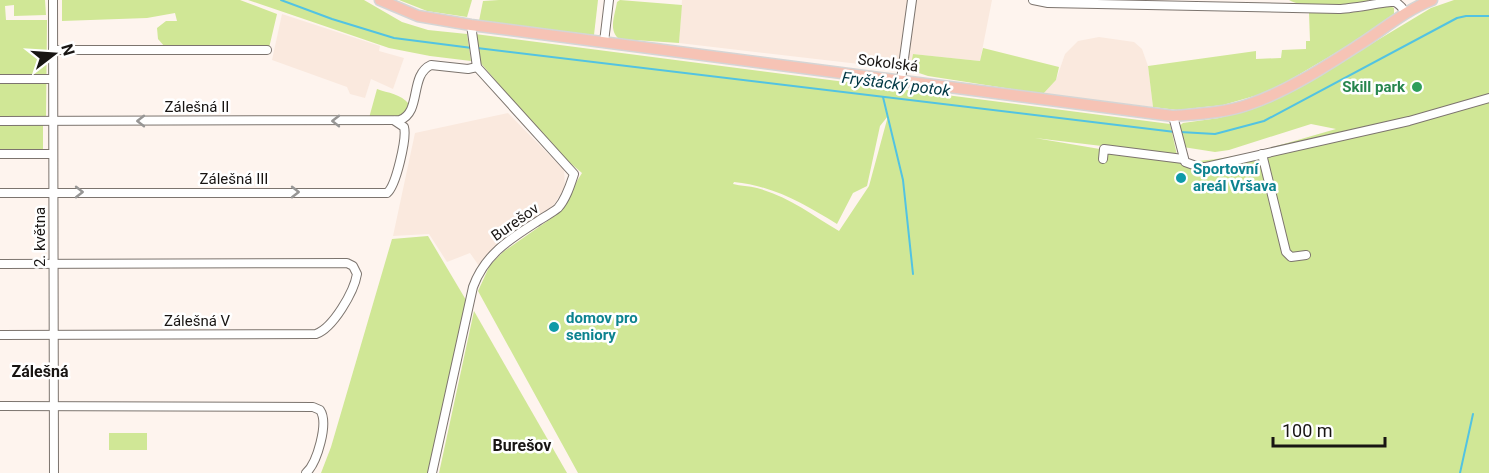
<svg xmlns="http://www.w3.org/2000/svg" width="1489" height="473" font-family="Roboto,sans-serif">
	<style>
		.built { fill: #fae9de }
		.green { fill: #d0e796; fill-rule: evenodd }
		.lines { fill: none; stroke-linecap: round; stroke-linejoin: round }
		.stream { stroke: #52c3e2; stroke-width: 2 }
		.minor-casing { stroke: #7c746e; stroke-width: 10 }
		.major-casing { stroke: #d5d5d5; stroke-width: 13 }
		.minor { stroke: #fff; stroke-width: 8 }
		.major { stroke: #f6c3b5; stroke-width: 10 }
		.oneway { stroke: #979695 }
		.leisure-dot { fill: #2e9e5b; stroke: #fff; stroke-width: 2 }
		.culture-dot { fill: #0f9aa8; stroke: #fff; stroke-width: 2 }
		.labels { text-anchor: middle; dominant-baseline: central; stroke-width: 5; stroke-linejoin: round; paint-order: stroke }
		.street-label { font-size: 15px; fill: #181513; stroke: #fff }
		.leisure-label { font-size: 15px; font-weight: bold; fill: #27864d; stroke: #fff; text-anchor: end }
		.culture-label { font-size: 15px; font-weight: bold; fill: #0d838f; stroke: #fff; text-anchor: start }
		.water-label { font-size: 16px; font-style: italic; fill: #013744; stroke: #fff }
		.neighbourhood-label { font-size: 16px; font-weight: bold; fill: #181513; stroke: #fff }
	</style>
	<rect width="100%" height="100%" fill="#fef4ee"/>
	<g class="built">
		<path d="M682 0H992L980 61 913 54 911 70 679 43Z"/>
		<path d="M282 14 380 46 379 51 404 58 393 89 371 79 365 98 350 94 347 87 272 60Z"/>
		<path d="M1099 37 1134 42 1142 49 1148 66 1153 107 1043 94 1056 80 1065 54 1078 41Z"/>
		<path d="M508 113 564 170 565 187 553 206 526 224 479 266 470 253 447 262 429 234 393 236 415 133Z"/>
	</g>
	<g class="green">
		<path d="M0 0H45L46 15 14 16V5L5 6 6 20H47L46 117H0Z"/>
		<path d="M62 0H240L277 14 269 48 165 47 158 39 157 28 166 21H177L175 13 147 18 62 21Z"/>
		<path d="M248 0H364L402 22 428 30 467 34 471 61 430 56 389 48Z"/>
		<path d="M399 0H472L467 17 427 11Z"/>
		<path d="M499 0H598L594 35 479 21 483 1Z"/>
		<path d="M620 0 682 5 679 43 619 39C608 30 615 15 617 2Z"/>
		<path d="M1289 0H1371C1353 6 1305 10 1289 0Z"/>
		<path d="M1454 0H1489V473H578L478 291 490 265 503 252 556 215 582 173 555 150 479 61 475 34 1170 124 1177 155 1035 138 1176 162C1232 162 1283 144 1336 129L1311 124 1229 150 1215 152 1183 147 1178 127 1183 123 1219 118 1252 108 1293 91 1431 8ZM888 116 869 186 839 231C812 215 788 196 757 188 749 186 741 186 733 184L734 182C774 186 804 204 837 224L853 193 867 186 880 126Z"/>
		<path d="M1388 5 1394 8V16L1361 38 1276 88 1261 94 1223 105 1177 110 1153 107 1148 66 1256 51V59L1281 58 1282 50 1306 49V41H1310L1309 13 1358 12Z"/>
		<path d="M983 48 1059 67 1056 80 1043 94 928 76 910 70 913 54 980 61Z"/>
		<path d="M377 89C388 93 401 94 409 104L406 114 398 118H369Z"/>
		<rect x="0" y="125" width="43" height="26"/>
		<path d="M428 236 466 300 428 473H321L331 447 392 239Z"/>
		<path d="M474 311 567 473H439Z"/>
		<rect x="109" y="433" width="38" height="17"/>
	</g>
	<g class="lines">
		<g class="stream">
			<path d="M281 0 332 19 394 38 472 48"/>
			<path d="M477 48 1175 132"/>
			<path d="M883 97 903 180 913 274"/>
			<path d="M1180 132 1215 134 1264 121 1457 18 1466 16H1489"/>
			<path d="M1460 473 1473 414"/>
		</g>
		<defs>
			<g id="minor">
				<path d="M53 0 54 473"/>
				<path d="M1033 0 1048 3 1339 9C1349 9 1391 1 1395 2 1400 4 1403 9 1406 13"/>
				<path d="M604 42 609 0"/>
				<path d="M53 50H267"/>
				<path d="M0 79H53"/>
				<path d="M901 80 912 0"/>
				<path d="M1173 116 1185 162 1199 167H1206L1409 121 1489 98"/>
				<path d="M0 121 400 120C422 112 409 75 431 65L468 69 477 67"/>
				<path d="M0 154H53"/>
				<path d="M1262 154 1286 252 1291 257 1306 255"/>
				<path d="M1103 159 1104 149 1183 159"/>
				<path d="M0 193H387C396 186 407 138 404 127L395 121"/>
				<path d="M0 264 347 263 353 266 357 274C354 292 333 328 316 334L0 335"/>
				<path d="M0 406 313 407 320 410C329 423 317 463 306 473"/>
				<path d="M432 473 473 287C485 254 510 239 538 221 544 217 552 213 558 208 566 199 570 186 574 174L477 67 471 25"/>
			</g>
			<path id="major" d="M380 0 418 16 471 25 1173 116C1199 114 1225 113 1250 104 1290 90 1326 66 1362 43 1385 28 1406 10 1432 0"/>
		</defs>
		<use href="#minor" class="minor-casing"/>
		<use href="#major" class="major-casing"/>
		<use href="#minor" class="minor"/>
		<use href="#major" class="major"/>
	</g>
	<defs><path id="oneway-chevron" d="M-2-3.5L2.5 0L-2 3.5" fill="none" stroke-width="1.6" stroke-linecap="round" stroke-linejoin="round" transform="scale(1.5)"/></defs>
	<g class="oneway">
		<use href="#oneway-chevron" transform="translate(141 121) rotate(-180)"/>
		<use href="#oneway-chevron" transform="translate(336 121) rotate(180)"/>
		<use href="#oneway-chevron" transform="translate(79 192)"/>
		<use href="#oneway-chevron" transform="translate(295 192)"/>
	</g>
	<circle class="leisure-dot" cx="1417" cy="87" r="6"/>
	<g class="culture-dot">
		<circle cx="1181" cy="178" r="6"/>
		<circle cx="554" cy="327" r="6"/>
	</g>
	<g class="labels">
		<g class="street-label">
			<text transform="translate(888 63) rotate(7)">Sokolská</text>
			<text x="197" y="107">Zálešná II</text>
			<text x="234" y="179">Zálešná III</text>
			<text transform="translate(515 222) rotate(-35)">Burešov</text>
			<text transform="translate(40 237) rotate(-90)">2. května</text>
			<text x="197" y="321">Zálešná V</text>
		</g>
		<g class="leisure-label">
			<text x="1405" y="87">Skill park</text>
		</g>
		<g class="culture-label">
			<text x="1193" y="169">Sportovní<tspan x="1193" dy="17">areál Vršava</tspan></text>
			<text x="566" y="318">domov pro<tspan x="566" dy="17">seniory</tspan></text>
		</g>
		<g class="water-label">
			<text transform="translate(896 84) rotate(7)">Fryštácký potok</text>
		</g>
		<g class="neighbourhood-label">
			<text x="40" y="371">Zálešná</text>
			<text x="522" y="445">Burešov</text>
		</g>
	</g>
	<g transform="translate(54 54) rotate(73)" stroke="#ffffff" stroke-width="4.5" paint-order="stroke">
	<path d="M0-4.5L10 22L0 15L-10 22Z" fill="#181513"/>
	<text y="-9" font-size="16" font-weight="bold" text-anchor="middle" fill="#181513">N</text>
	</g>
	<path d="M1273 437v9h112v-9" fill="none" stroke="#181513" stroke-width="3"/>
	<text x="1282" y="437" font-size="18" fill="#181513" stroke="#ffffff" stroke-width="4.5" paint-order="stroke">100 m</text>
</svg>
